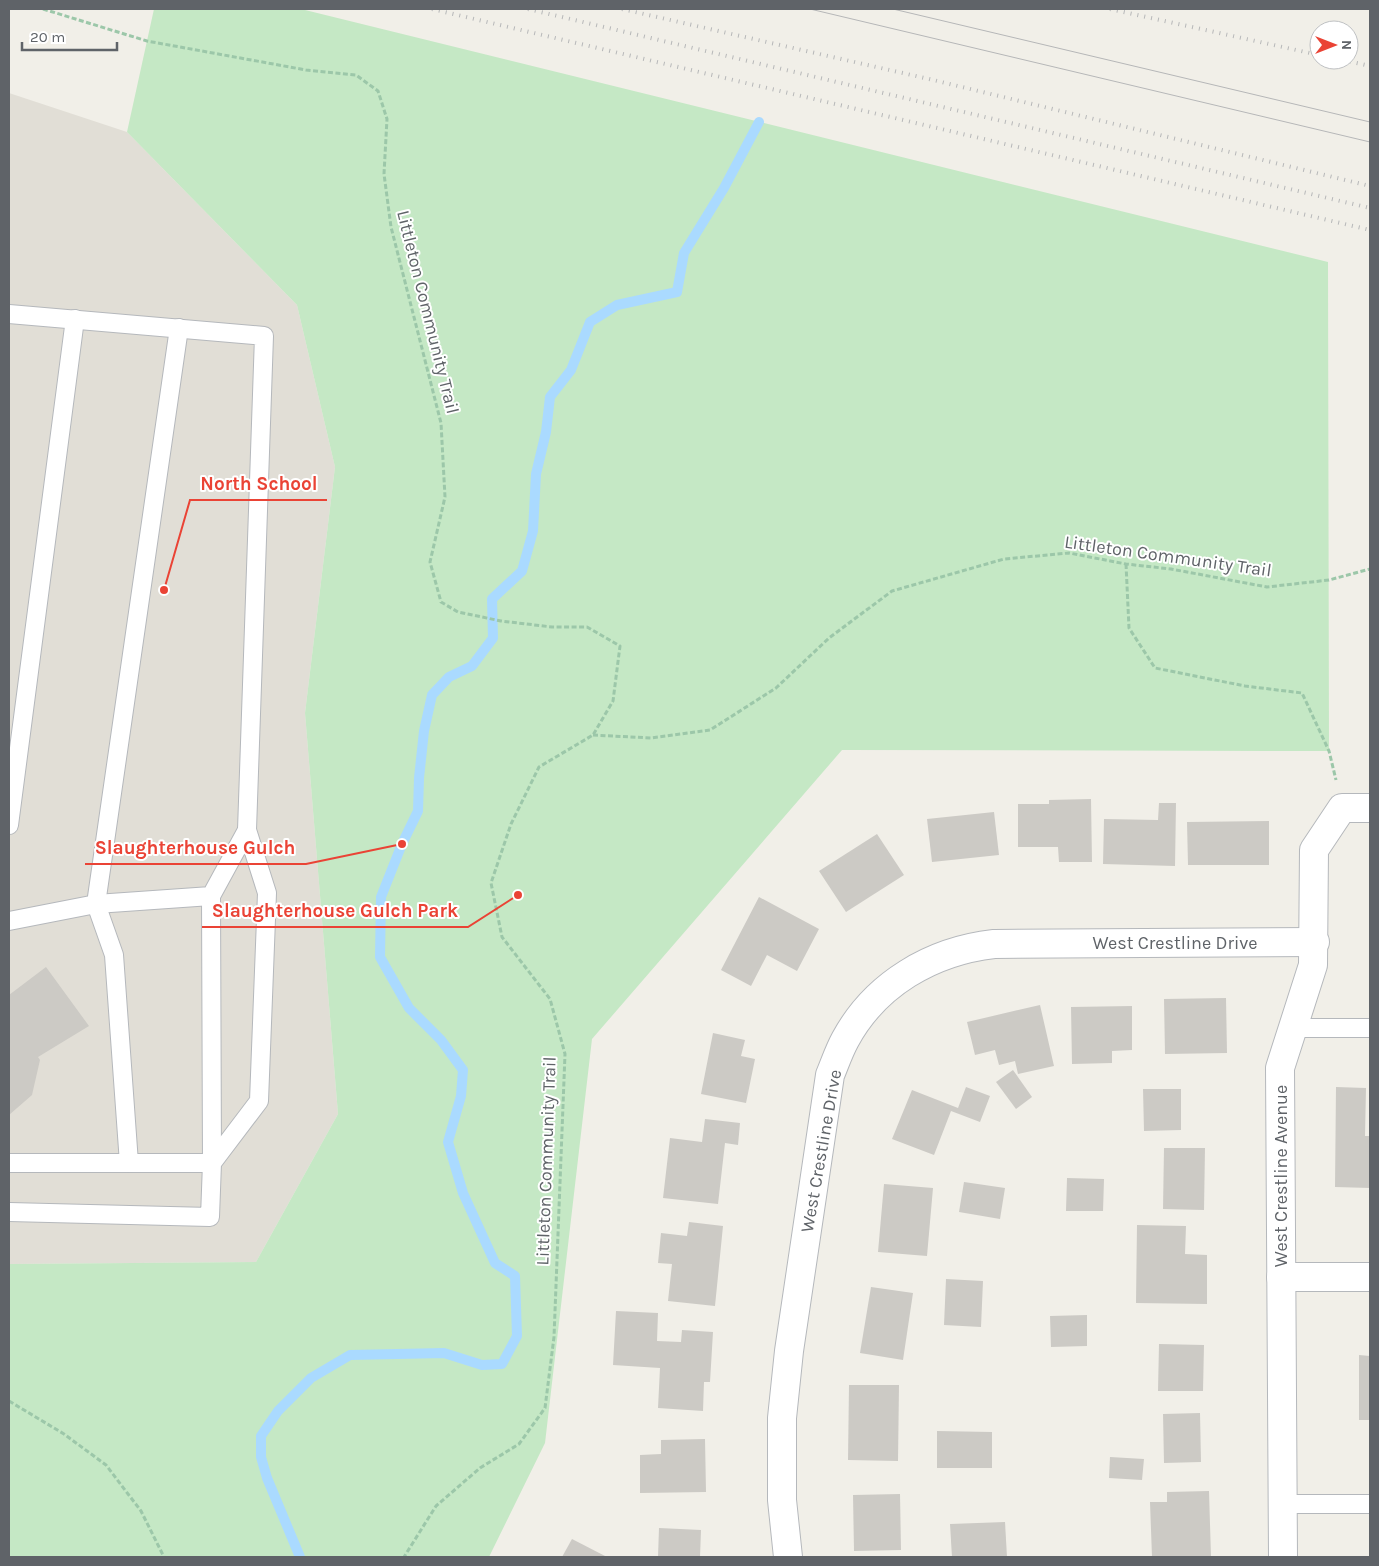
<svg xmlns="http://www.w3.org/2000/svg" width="1379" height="1566" font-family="Karla,sans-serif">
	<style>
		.education { fill: #e1ded6 }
		.green { fill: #c5e8c5 }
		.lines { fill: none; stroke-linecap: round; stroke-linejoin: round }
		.stream { stroke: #aadaff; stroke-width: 10 }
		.building { fill: #cccac5 }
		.lane-casing { stroke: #b5b8bc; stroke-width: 20 }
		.street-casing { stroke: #b5b8bc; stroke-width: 30 }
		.path { stroke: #9cc7a9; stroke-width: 3; stroke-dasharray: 5 2.5; stroke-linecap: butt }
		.lane { stroke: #fff; stroke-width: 18 }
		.street { stroke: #fff; stroke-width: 28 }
		.tram { stroke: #b6b7b8; stroke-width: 1 }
		.rail { stroke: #b6b7b8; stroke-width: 4; stroke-dasharray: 1 6; stroke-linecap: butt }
		.labels { text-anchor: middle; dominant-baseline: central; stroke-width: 4; stroke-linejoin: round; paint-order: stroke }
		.street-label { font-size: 18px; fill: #5f6368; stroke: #fff }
		.leader { fill: none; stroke: #ea4335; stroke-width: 2 }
		.callout-dot { fill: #ea4335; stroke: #fff; stroke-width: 2 }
		.callout-label { font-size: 19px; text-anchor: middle; font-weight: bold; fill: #ea4335; stroke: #fff; stroke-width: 4; stroke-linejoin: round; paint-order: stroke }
	</style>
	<rect width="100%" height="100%" fill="#f1efe8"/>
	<path class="education" d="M9 93 127 132 297 305 335 467 305 713 338 1114 256 1262 9 1264Z"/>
	<path class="green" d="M154 9H301L1328 262 1329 751 842 750 592 1039 545 1443 489 1557H9V1264L256 1262 338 1114 305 713 335 467 297 305 127 132Z"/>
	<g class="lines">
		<path class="stream" d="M300 1557 267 1478 261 1457V1436L278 1411 311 1378 350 1355 444 1353 482 1365 502 1364 517 1336 515 1276 495 1263 463 1193 448 1142 461 1096 463 1070 441 1040 409 1008 380 957 381 897 402 844 418 811 419 778 424 731 432 695 449 677 472 666 493 638 492 599 522 571 533 531 536 474 546 432 550 397 571 370 590 322 617 305 677 292 684 253 724 188 759 122"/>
	</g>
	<g class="building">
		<path d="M1091 799 1092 862H1059L1058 847H1018V804H1049V800Z"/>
		<path d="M1159 803H1176L1175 866 1103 864 1104 819 1158 820Z"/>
		<path d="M994 812 999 855 932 862 927 819Z"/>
		<path d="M1269 821V865H1188L1187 822Z"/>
		<path d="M877 834 904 875 846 912 819 871Z"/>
		<path d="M759 897 819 929 797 971 767 955 751 986 721 970Z"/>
		<path d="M46 967 89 1026 38 1057 40 1060 32 1095 9 1115V995Z"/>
		<path d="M1226 998 1227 1053 1165 1054 1164 999Z"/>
		<path d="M1040 1005 1054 1066 1018 1074 1015 1061 999 1065 995 1050 975 1055 967 1022Z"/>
		<path d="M1132 1006V1050L1112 1051V1063L1072 1064 1071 1007Z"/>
		<path d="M713 1033 745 1040 741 1056 755 1059 746 1103 701 1094Z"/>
		<path d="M1013 1070 1032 1097 1016 1109 996 1082Z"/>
		<path d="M966 1087 990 1096 980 1122 951 1111 934 1155 892 1139 912 1090 958 1108Z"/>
		<path d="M1336 1087 1366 1088 1365 1136H1370V1188L1335 1187Z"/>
		<path d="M1143 1089H1181V1130L1144 1131Z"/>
		<path d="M705 1119 740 1123 738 1145 725 1143 718 1204 663 1198 670 1138 702 1142Z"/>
		<path d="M1164 1148H1205L1204 1210 1163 1209Z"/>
		<path d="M1067 1178 1104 1179 1103 1211H1066Z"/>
		<path d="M964 1182 1005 1188 1000 1219 959 1212Z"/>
		<path d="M884 1184 933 1188 927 1256 878 1252Z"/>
		<path d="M689 1222 723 1226 715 1306 668 1301 672 1264 658 1263 661 1233 687 1236Z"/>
		<path d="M1137 1225 1186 1226 1185 1254 1207 1255V1304L1136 1303Z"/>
		<path d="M946 1279 983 1281 981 1327 944 1325Z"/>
		<path d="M871 1287 913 1293 903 1360 860 1353Z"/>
		<path d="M616 1311 658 1313 657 1341 681 1342 682 1330 713 1332 710 1382H704L703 1411 658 1408 660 1368 613 1365Z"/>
		<path d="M1087 1315V1346L1051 1347 1050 1316Z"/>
		<path d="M1159 1344 1204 1345 1203 1391H1158Z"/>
		<path d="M1359 1355 1370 1356V1420H1359Z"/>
		<path d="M849 1385H899L898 1461 848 1460Z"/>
		<path d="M1200 1413 1201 1462 1164 1463 1163 1414Z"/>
		<path d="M937 1431 992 1432V1468H937Z"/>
		<path d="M705 1439 706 1492 640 1493V1455L661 1454V1440Z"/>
		<path d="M1110 1457 1144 1459 1142 1480 1109 1478Z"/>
		<path d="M1209 1491 1211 1557H1152L1150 1502H1167V1492Z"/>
		<path d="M900 1494 901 1550 854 1551 853 1495Z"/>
		<path d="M1005 1522 1007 1557H952L950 1524Z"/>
		<path d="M659 1528 701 1530 700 1557H658Z"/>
		<path d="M572 1539 607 1557H562Z"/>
	</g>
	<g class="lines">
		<defs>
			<g id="lane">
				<path d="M9 314 264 336 247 830 211 896 96 904 9 921"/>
				<path d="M9 825 75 319"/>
				<path d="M1293 1028H1370"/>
				<path d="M9 1163H212L211 896"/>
				<path d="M129 1163 114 955 96 904 179 328"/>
				<path d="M9 1212 210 1217 212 1163 259 1101 267 893 247 830"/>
				<path d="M1282 1504H1370"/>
			</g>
			<g id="street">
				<path d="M1281 1277H1370"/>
				<path d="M788 1557 782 1500V1418L789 1351 830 1075C835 1063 839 1051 845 1040 875 984 932 951 994 944L1315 942"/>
				<path d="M1283 1557 1280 1068 1313 965 1314 850 1342 808H1370"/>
			</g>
		</defs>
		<use href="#lane" class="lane-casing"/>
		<use href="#street" class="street-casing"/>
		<g class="path">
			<path d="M43 9 147 41 306 70 356 75 378 91 387 119 384 174 391 227 441 423 445 497 430 562 441 602 458 612 501 621 552 627H587L620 646 613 701 593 735 539 767 511 824 491 883 502 937 550 999 565 1054 554 1337 545 1408 519 1444 480 1468 436 1506 404 1557"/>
			<path d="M1126 564 1129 628 1155 668 1245 686 1302 693 1329 751 1336 780"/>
			<path d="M593 735 651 738 710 730 776 688 829 638 892 591 1004 559 1069 553 1126 564 1171 569 1267 587 1329 580 1370 569"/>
			<path d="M9 1401 64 1434 106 1465 141 1511 164 1557"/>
		</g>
		<use href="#lane" class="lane"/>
		<use href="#street" class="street"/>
		<g class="tram">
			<path d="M810 9 1370 142"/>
			<path d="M893 9 1370 122"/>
		</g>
		<g class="rail">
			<path d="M432 9 1370 230"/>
			<path d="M528 9 1370 208"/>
			<path d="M622 9 929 79 1370 186"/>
			<path d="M1110 9 1319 55"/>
			<path d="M1343 60 1370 66"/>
		</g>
	</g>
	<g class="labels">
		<g class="street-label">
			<text transform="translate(428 312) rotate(76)">Littleton Community Trail</text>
			<text transform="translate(1168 556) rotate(8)">Littleton Community Trail</text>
			<text x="1175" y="943">West Crestline Drive</text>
			<text transform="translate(821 1151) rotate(-80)">West Crestline Drive</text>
			<text transform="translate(546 1161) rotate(-88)">Littleton Community Trail</text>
			<text transform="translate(1281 1176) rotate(-90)">West Crestline Avenue</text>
		</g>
	</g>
	<path class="leader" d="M164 590L190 500H327M402 844L306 864H85M518 895L468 927H202"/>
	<g class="callout-dot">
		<circle cx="164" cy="590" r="5"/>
		<circle cx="402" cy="844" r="5"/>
		<circle cx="518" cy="895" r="5"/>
	</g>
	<g class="callout-label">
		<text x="259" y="490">North School</text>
		<text x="195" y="854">Slaughterhouse Gulch</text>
		<text x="335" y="917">Slaughterhouse Gulch Park</text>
	</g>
	<rect width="1379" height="1566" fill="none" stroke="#5f6368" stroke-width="20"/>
	<g transform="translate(1334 45) rotate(90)"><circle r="24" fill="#ffffff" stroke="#bfc1c3"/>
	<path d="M0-4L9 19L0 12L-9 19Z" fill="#ea4335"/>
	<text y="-8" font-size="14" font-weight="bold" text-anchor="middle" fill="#5f6368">N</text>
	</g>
	<path d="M22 42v8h95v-8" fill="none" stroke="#5f6368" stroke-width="2.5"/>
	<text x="30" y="42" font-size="15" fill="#5f6368" stroke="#ffffff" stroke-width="4" paint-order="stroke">20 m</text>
</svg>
